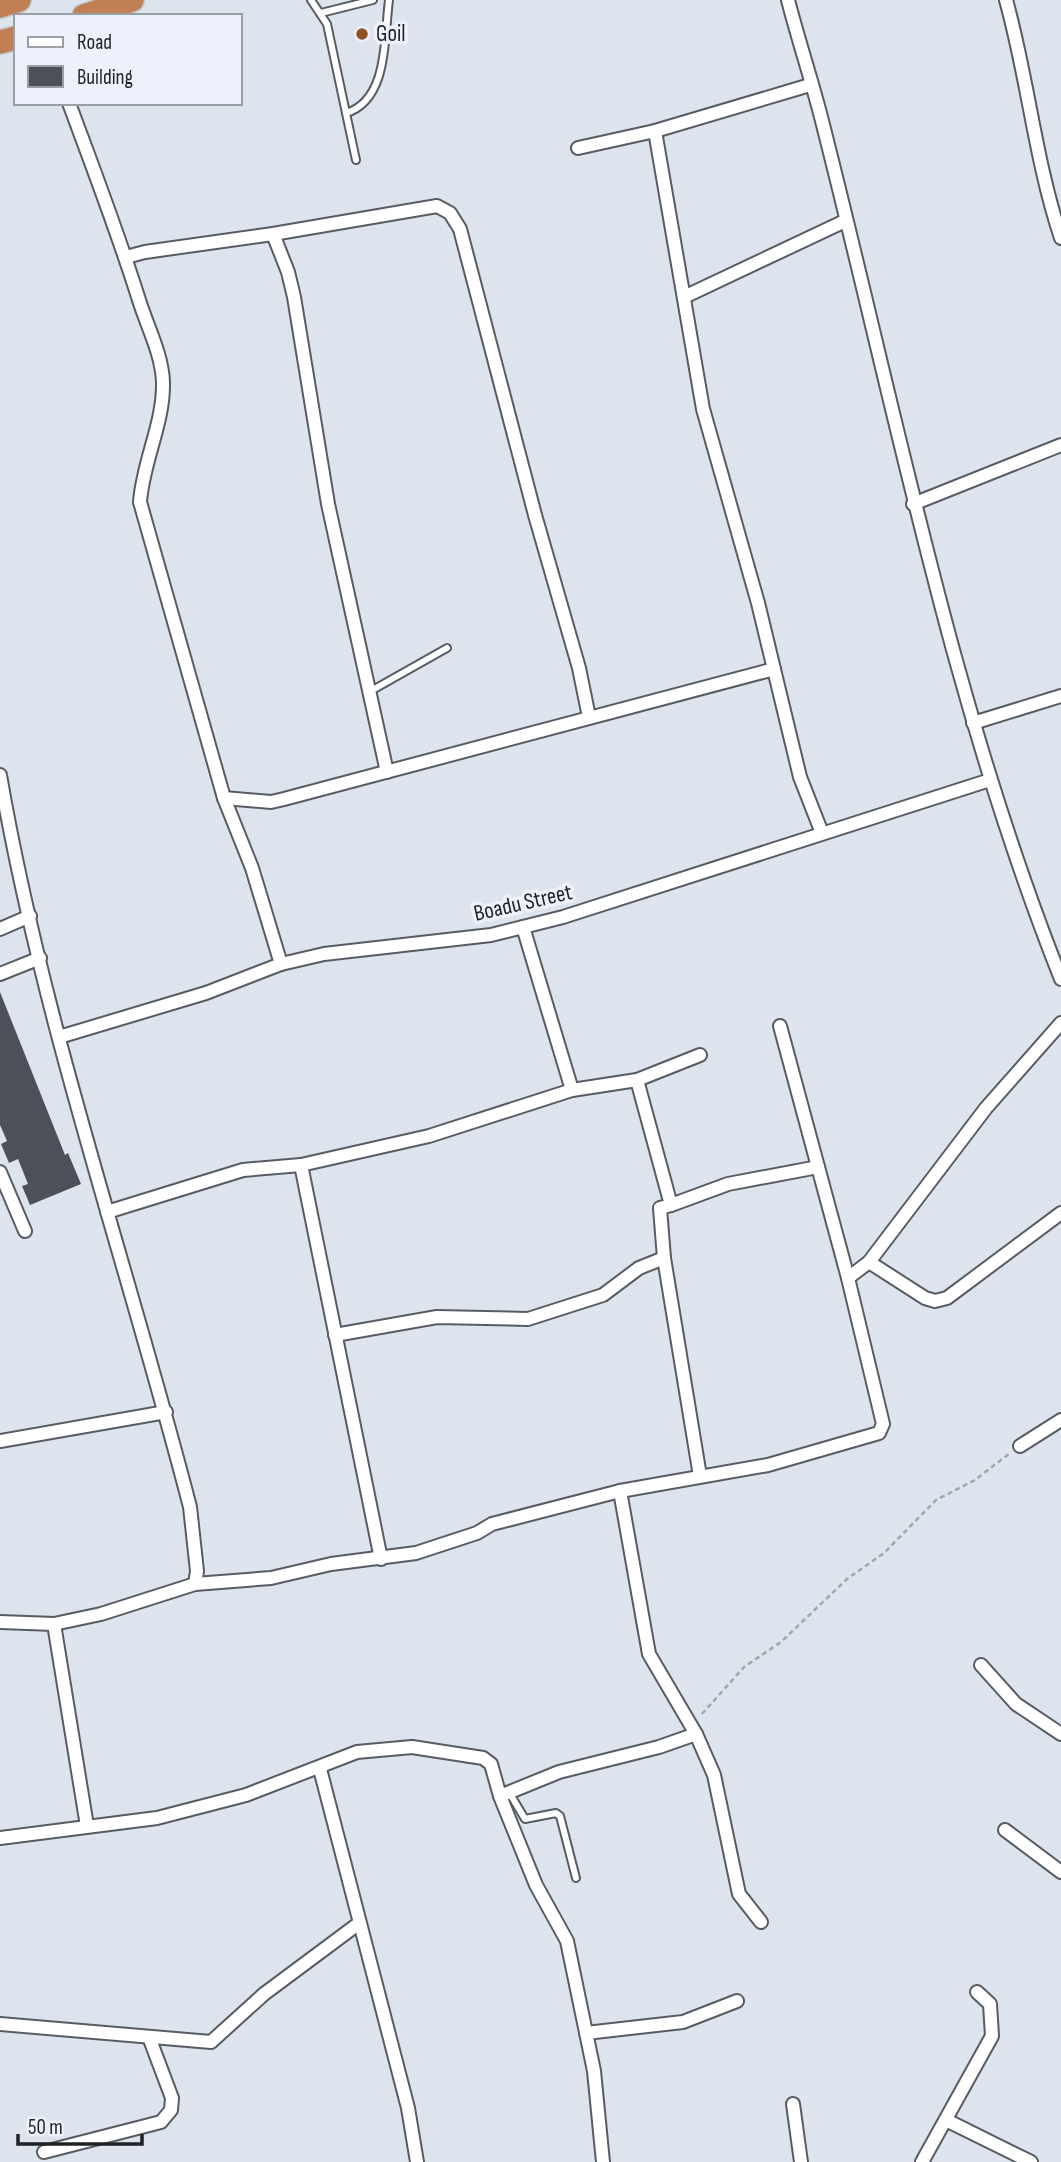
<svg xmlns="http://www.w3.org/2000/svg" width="1061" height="2162" font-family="'Sofia Sans Condensed',sans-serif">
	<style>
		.building { fill: #4c5058 }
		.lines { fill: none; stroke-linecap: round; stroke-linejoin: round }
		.lane-casing { stroke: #575c64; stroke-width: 10 }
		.street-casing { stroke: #575c64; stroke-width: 16 }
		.highway-casing { stroke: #c0c1c2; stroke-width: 26 }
		.path { stroke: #a1a6ad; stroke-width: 2.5; stroke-dasharray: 5 3.5; stroke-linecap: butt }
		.lane { stroke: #fff; stroke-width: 6 }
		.street { stroke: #fff; stroke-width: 12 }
		.highway { stroke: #c17f55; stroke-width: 23 }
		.poi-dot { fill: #935020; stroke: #ecf1fb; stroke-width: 2.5 }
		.labels { text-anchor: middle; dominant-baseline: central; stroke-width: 7; stroke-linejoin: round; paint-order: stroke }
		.poi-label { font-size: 23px; fill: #1f2124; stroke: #ecf1fb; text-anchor: start }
		.street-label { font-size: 23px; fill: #1f2124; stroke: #ecf1fb }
	</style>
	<rect width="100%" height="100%" fill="#dee4ed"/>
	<path class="building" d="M0 992 65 1155 68 1153 81 1184 30 1205 22 1186 28 1184 18 1159 9 1163 1 1144 7 1141 0 1125Z"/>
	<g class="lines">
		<defs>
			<g id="lane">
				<path d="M311 0 327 24 356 160"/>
				<path d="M321 13 373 0"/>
				<path d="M346 113C389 100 384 36 389 0"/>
				<path d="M369 692 447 648"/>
				<path d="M509 1792 525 1819 556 1813 560 1816 576 1878"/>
			</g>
			<g id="street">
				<path d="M788 0C798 39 811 78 821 117 895 406 950 700 1061 979"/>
				<path d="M1006 0C1028 79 1035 160 1061 238"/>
				<path d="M69 103C93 168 118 233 139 300 147 326 162 354 163 382 164 423 143 461 140 502L224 798 252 868 281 964"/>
				<path d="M655 131 703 409 758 603 800 777 822 833"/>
				<path d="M578 148 655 131 810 85"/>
				<path d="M273 234 288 272 294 297 328 504 387 772"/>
				<path d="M126 257 145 252 273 234 437 206 450 213 460 229 535 515 579 668 589 717"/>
				<path d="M684 297 845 221"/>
				<path d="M913 504 1061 445"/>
				<path d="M973 723 1061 696"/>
				<path d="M0 775C43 1024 127 1263 190 1507L197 1571 195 1584"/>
				<path d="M224 798 271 802 284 799 774 669"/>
				<path d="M523 927 572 1090"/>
				<path d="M0 929 30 916"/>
				<path d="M0 974 40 958"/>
				<path d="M59 1037 206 993 281 964 324 954 491 935 563 917 990 780"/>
				<path d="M637 1080 671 1205 660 1208 664 1258 700 1476"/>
				<path d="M301 1165 381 1559"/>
				<path d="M0 1172 25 1231"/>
				<path d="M671 1205 728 1184 818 1167"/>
				<path d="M107 1212 243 1170 301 1165 429 1136 572 1090 637 1080 700 1055"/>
				<path d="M869 1262 925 1298 935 1301 947 1298 1061 1213"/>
				<path d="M848 1278 869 1262 986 1108 1061 1023"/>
				<path d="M335 1335 437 1317 528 1319 603 1295 639 1268 664 1258"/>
				<path d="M0 1441 166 1412"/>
				<path d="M1020 1446 1061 1420"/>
				<path d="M620 1491 649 1654 696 1734 714 1775 739 1894 761 1922"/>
				<path d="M0 1622 54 1624 101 1614 195 1584 271 1578 331 1564 416 1553 477 1533 492 1524 620 1491 768 1465 879 1433 883 1424 848 1278 780 1026"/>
				<path d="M54 1624 87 1826"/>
				<path d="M981 1665 1016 1704 1061 1734"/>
				<path d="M320 1769 408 2108 417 2162"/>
				<path d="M500 1796 559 1772 659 1747 696 1734"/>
				<path d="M1005 1830 1061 1872"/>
				<path d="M0 1838 157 1818 246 1795 357 1752 412 1747 483 1758 491 1764 500 1796 536 1885 567 1941 594 2071 603 2162"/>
				<path d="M0 2024 211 2042 264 1994 358 1924"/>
				<path d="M586 2033 683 2022 737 2001"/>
				<path d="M793 2104 801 2162"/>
				<path d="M946 2120 1031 2162"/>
				<path d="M44 2152 161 2122 171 2110 172 2098 149 2037"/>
				<path d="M922 2162 992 2036 990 2004 977 1992"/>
			</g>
			<g id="highway">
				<path d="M0 6 19 0"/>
				<path d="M84 16 132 0"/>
				<path d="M0 42 16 38"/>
			</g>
		</defs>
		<use href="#lane" class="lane-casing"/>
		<use href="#street" class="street-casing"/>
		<use href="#highway" class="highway-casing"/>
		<path class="path" d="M702 1714 744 1667 781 1642 847 1579 884 1553 936 1500 975 1480 1010 1453"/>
		<use href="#lane" class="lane"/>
		<use href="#street" class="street"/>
		<use href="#highway" class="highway"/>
	</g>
	<circle class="poi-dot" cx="362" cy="34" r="7"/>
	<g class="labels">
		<g class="poi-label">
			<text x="376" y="34">Goil</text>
		</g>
		<g class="street-label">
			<text transform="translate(523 903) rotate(-13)">Boadu Street</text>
		</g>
	</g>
	<rect x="14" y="14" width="228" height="91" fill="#ecf1fb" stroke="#9a9ea5" stroke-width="2"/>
	<rect x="28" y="37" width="35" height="10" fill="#ffffff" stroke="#9a9ea5" stroke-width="2"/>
	<text x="77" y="49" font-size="21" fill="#1f2124">Road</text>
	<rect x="28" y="66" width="35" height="21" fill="#4c5058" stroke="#9a9ea5" stroke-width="2"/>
	<text x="77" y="84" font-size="21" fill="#1f2124">Building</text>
	<path d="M18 2134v10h124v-10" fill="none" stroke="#1f2124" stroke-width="3.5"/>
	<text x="28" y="2134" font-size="21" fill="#1f2124" stroke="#ecf1fb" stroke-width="5" paint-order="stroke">50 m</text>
</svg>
